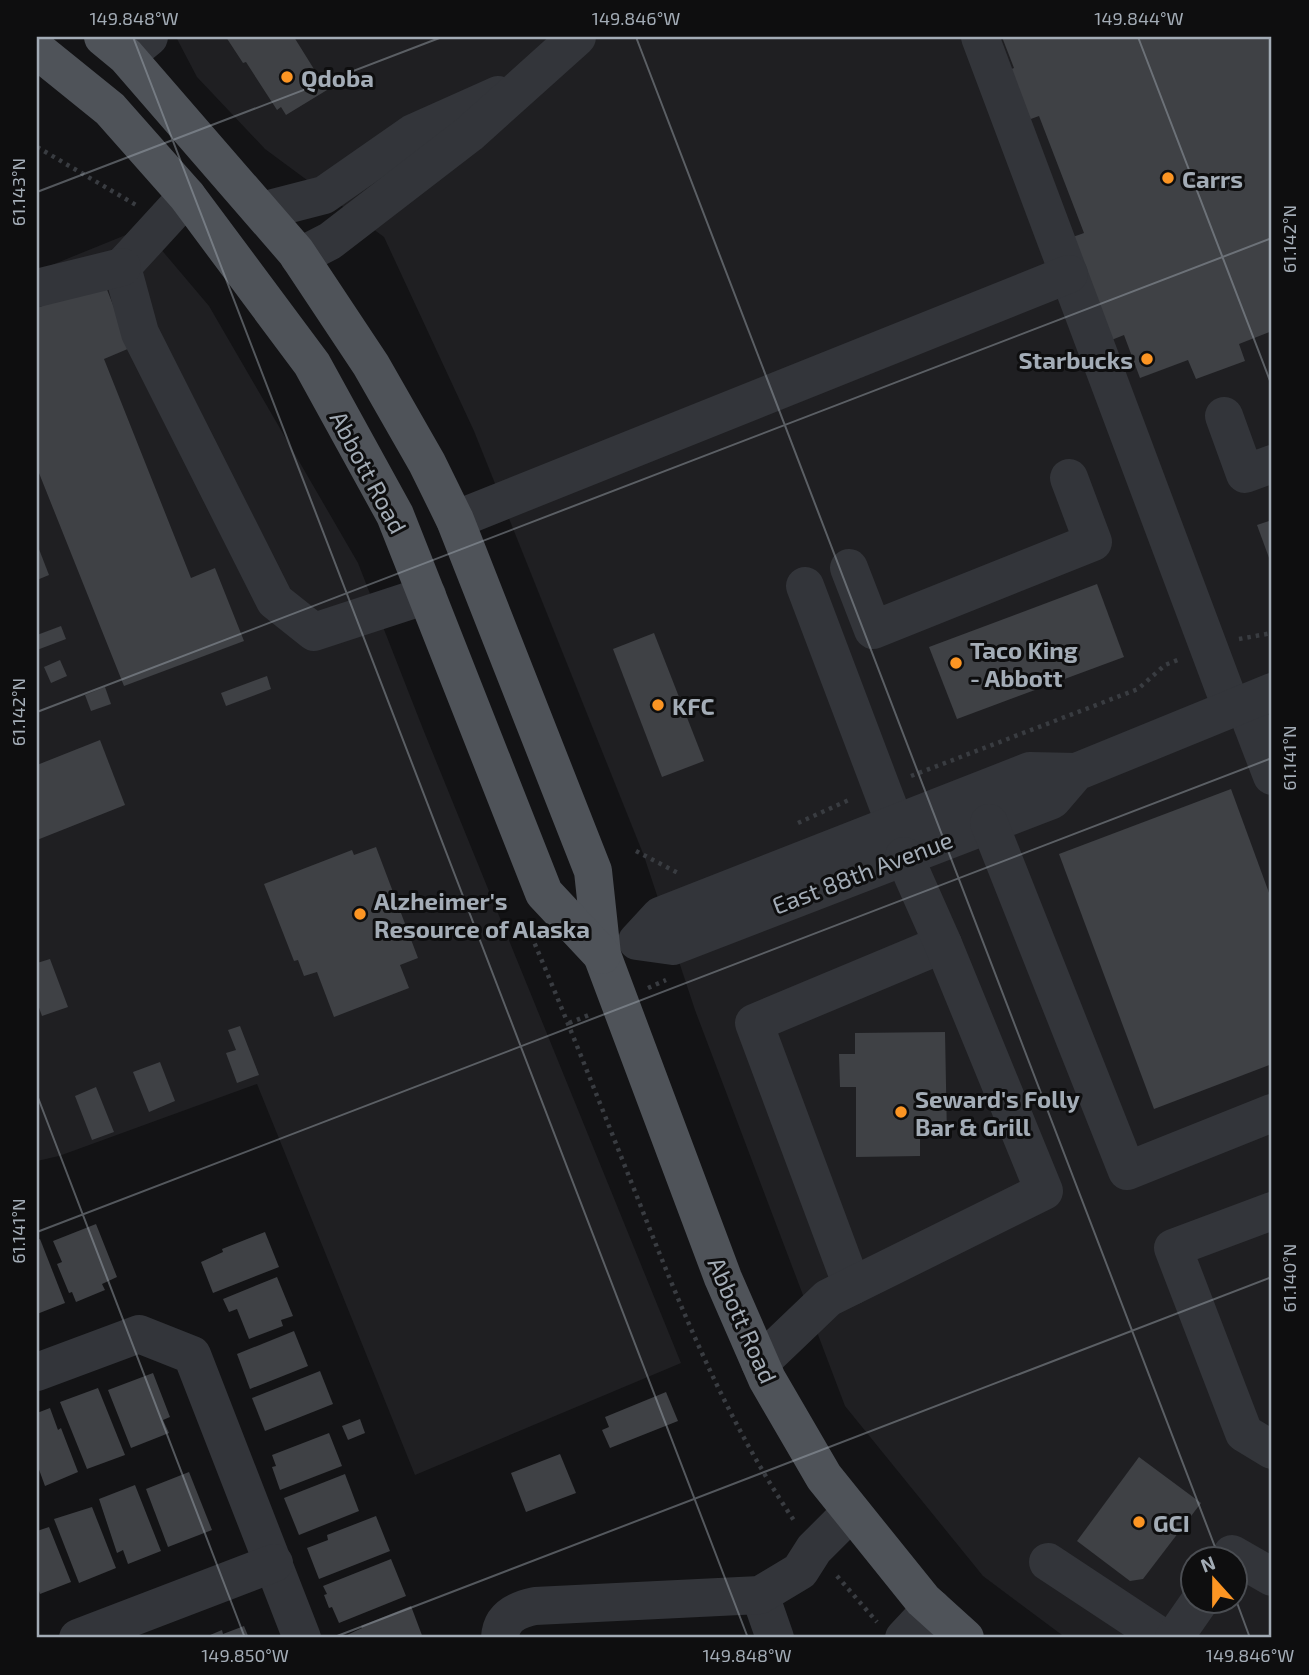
<svg xmlns="http://www.w3.org/2000/svg" width="1309" height="1675" font-family="'Exo 2',sans-serif">
	<style>
		.built { fill: #1f1f22; fill-rule: evenodd }
		.building { fill: #3f4145 }
		.lines { fill: none; stroke-linecap: round; stroke-linejoin: round }
		.path { stroke: #393c41; stroke-width: 4.5; stroke-dasharray: 3.5 5; stroke-linecap: butt }
		.minor { stroke: #33353a; stroke-width: 38 }
		.major { stroke: #4f5359; stroke-width: 38 }
		.ticks { fill: none; stroke: #a3acb6; stroke-width: 2; stroke-opacity: 0.45 }
		.poi-dot { fill: #fc9523; stroke: #0e0e0f; stroke-width: 2.5 }
		.labels { text-anchor: middle; dominant-baseline: central; stroke-width: 6; stroke-linejoin: round; paint-order: stroke }
		.poi-label { font-size: 24px; font-weight: bold; fill: #a3acb6; stroke: #0e0e0f; text-anchor: start }
		.street-label { font-size: 24px; fill: #a3acb6; stroke: #0e0e0f }
		.neatline { fill: none; stroke: #a3acb6; stroke-width: 2.5 }
		.ticks-label { font-size: 18px; text-anchor: middle; fill: #a3acb6 }
	</style>
	<rect width="100%" height="100%" fill="#131315"/>
	<g class="built">
		<path d="M176 37H1272V1638H1066L983 1576 845 1406 695 1010 644 856 474 431 384 237 265 149 197 77ZM1194 1560H1236V1602H1194Z"/>
		<path d="M143 228 209 306 358 563 423 729 681 1363 415 1475 257 1084 59 1156 37 1161V271Z"/>
	</g>
	<g class="building">
		<path d="M226 37H294L327 90 286 115 281 107 277 110 246 62 243 63Z"/>
		<path d="M1002 37H1272V331L1239 344 1245 361 1196 379 1188 360 1140 378 1124 335 1109 341 1070 238 1084 233 1039 116 1017 124 998 74 1014 68Z"/>
		<path d="M104 282 130 348 104 359 191 578 215 568 244 641 124 686 37 468V308Z"/>
		<path d="M1272 520V566L1257 525Z"/>
		<path d="M37 544 49 575 37 580Z"/>
		<path d="M1097 584 1124 657 957 719 929 647Z"/>
		<path d="M61 626 66 639 37 650V635Z"/>
		<path d="M654 633 704 761 662 777 613 649Z"/>
		<path d="M60 660 67 676 51 683 44 667Z"/>
		<path d="M267 676 271 689 226 706 221 693Z"/>
		<path d="M105 687 111 704 91 711 85 695Z"/>
		<path d="M100 740 125 805 37 840V765Z"/>
		<path d="M1231 789 1272 901V1064L1154 1109 1059 854Z"/>
		<path d="M376 847 418 958 400 965 409 988 334 1017 317 972 304 976 298 960 294 961 264 884 352 850 354 855Z"/>
		<path d="M50 959 68 1007 42 1016 37 1002V963Z"/>
		<path d="M240 1026 259 1075 237 1083 226 1053 236 1050 228 1030Z"/>
		<path d="M945 1032 947 1137 920 1138V1156L856 1157V1087H840L839 1054H855V1033Z"/>
		<path d="M160 1062 175 1101 149 1112 133 1072Z"/>
		<path d="M96 1087 114 1132 92 1140 75 1096Z"/>
		<path d="M96 1224 117 1277 102 1284 105 1290 76 1302 72 1292 69 1293 57 1264 62 1262 53 1241Z"/>
		<path d="M265 1232 279 1267 213 1293 201 1262 223 1252 222 1249Z"/>
		<path d="M40 1239 65 1303 37 1314V1240Z"/>
		<path d="M277 1277 293 1316 281 1320 283 1326 249 1339 237 1309 229 1312 223 1299Z"/>
		<path d="M294 1331 308 1366 250 1389 237 1354Z"/>
		<path d="M320 1371 333 1404 265 1431 252 1398Z"/>
		<path d="M153 1373 170 1417 163 1420 169 1433 131 1448 108 1390Z"/>
		<path d="M98 1388 125 1455 87 1469 60 1402Z"/>
		<path d="M666 1392 678 1421 610 1448 602 1430 609 1427 605 1417Z"/>
		<path d="M50 1408 58 1430 61 1428 78 1472 45 1486 37 1464V1413Z"/>
		<path d="M360 1419 365 1433 348 1440 342 1426Z"/>
		<path d="M329 1433 342 1466 280 1490 272 1467 276 1466 272 1455Z"/>
		<path d="M560 1454 576 1493 526 1512 511 1473Z"/>
		<path d="M1139 1457 1201 1503 1143 1579 1130 1581 1077 1541Z"/>
		<path d="M189 1472 212 1530 168 1547 146 1489Z"/>
		<path d="M345 1474 359 1511 299 1535 284 1498Z"/>
		<path d="M135 1485 161 1551 128 1564 123 1550 117 1553 99 1499Z"/>
		<path d="M92 1507 116 1568 79 1583 54 1519Z"/>
		<path d="M376 1516 390 1551 319 1579 307 1548 328 1540 327 1535Z"/>
		<path d="M49 1527 71 1582 40 1594 37 1585V1531Z"/>
		<path d="M391 1559 406 1596 339 1623 332 1607 329 1608 324 1595 327 1594 323 1586Z"/>
		<path d="M411 1606 423 1638H346L345 1636 362 1628 361 1626Z"/>
		<path d="M244 1626 249 1638H203L222 1630 223 1634Z"/>
	</g>
	<g class="lines">
		<g class="path">
			<path d="M37 147 136 205"/>
			<path d="M1239 639 1272 633"/>
			<path d="M911 776 1138 689 1165 665 1180 659"/>
			<path d="M798 823 851 799"/>
			<path d="M636 851 678 873"/>
			<path d="M528 928C565 1014 599 1101 634 1189 679 1304 725 1419 795 1522"/>
			<path d="M648 988 666 980"/>
			<path d="M569 1023 589 1015"/>
			<path d="M837 1576 877 1622"/>
		</g>
		<g class="minor">
			<path d="M980 37 1231 707"/>
			<path d="M126 56 149 37"/>
			<path d="M187 196 122 267 140 333 275 601 314 632 427 595"/>
			<path d="M262 211 324 195 413 133 498 95"/>
			<path d="M299 257 330 241 469 134 577 37"/>
			<path d="M37 288 122 267"/>
			<path d="M1224 416 1245 474 1272 464"/>
			<path d="M455 520 1069 274"/>
			<path d="M849 568 873 630 1093 542 1069 478"/>
			<path d="M805 586 895 824"/>
			<path d="M1244 703 1272 776"/>
			<path d="M1076 772 1052 800 673 946 637 941 660 916 1030 771 1076 772 1272 692"/>
			<path d="M989 823 1127 1171 1272 1113"/>
			<path d="M1272 1211 1173 1248 1244 1433 1272 1450"/>
			<path d="M852 1286 754 1023 943 944"/>
			<path d="M760 1363 828 1298 1044 1191 943 944 904 856"/>
			<path d="M37 1372 139 1334 192 1355 302 1638"/>
			<path d="M1228 1560 1232 1554 1272 1577"/>
			<path d="M1048 1562 1163 1638"/>
			<path d="M760 1595 775 1638"/>
			<path d="M78 1638 274 1563"/>
			<path d="M500 1638C501 1617 516 1610 535 1606L760 1595 800 1571 814 1549 851 1512"/>
			<path d="M904 1638 932 1608"/>
			<path d="M1174 1638 1199 1602"/>
		</g>
		<g class="major">
			<path d="M103 37 126 56 296 252 371 365 427 463 455 520 593 871 602 955 723 1278 767 1379 824 1477 923 1600 965 1638"/>
			<path d="M37 50 110 109 187 196 312 364 395 515 544 893 602 955"/>
		</g>
	</g>
	<path class="ticks" d="M133 37 748 1638M636 37 1220 1560M1138 37 1272 386M37 192 442 37M37 712 1272 238M37 1095 245 1638M37 1232 1272 758M1236 1600 1250 1638M332 1638 1272 1277"/>
	<g class="poi-dot">
		<circle cx="287" cy="77" r="7"/>
		<circle cx="1168" cy="178" r="7"/>
		<circle cx="1147" cy="359" r="7"/>
		<circle cx="956" cy="663" r="7"/>
		<circle cx="658" cy="705" r="7"/>
		<circle cx="360" cy="914" r="7"/>
		<circle cx="901" cy="1112" r="7"/>
		<circle cx="1139" cy="1522" r="7"/>
	</g>
	<g class="labels">
		<g class="poi-label">
			<text x="301" y="77">Qdoba</text>
			<text x="1182" y="178">Carrs</text>
			<text x="1133" y="359" text-anchor="end">Starbucks</text>
			<text x="970" y="649">Taco King<tspan x="970" dy="28">- Abbott</tspan></text>
			<text x="672" y="705">KFC</text>
			<text x="374" y="900">Alzheimer's<tspan x="374" dy="28">Resource of Alaska</tspan></text>
			<text x="915" y="1098">Seward's Folly<tspan x="915" dy="28">Bar &amp; Grill</tspan></text>
			<text x="1153" y="1522">GCI</text>
		</g>
		<g class="street-label">
			<text transform="translate(369 472) rotate(62)">Abbott Road</text>
			<text transform="translate(862 872) rotate(-21)">East 88th Avenue</text>
			<text transform="translate(743 1320) rotate(66)">Abbott Road</text>
		</g>
	</g>
	<rect width="1309" height="1675" fill="none" stroke="#0e0e0f" stroke-width="77"/>
	<g transform="translate(1214 1580) rotate(339)"><circle r="33" fill="#0e0e0f" stroke="#4a4d52" stroke-width="2"/>
	<path d="M0-5L12 26L0 18L-12 26Z" fill="#fc9523"/>
	<text y="-10" font-size="19" font-weight="bold" text-anchor="middle" fill="#a3acb6">N</text>
	</g>
	<rect x="38" y="38" width="1232" height="1598" class="neatline"/>
	<g class="ticks-label">
		<text x="134" y="25">149.848°W</text>
		<text x="636" y="25">149.846°W</text>
		<text x="1139" y="25">149.844°W</text>
		<text transform="translate(19 192) rotate(-90)" y="6">61.143°N</text>
		<text transform="translate(1290 239) rotate(-90)" y="6">61.142°N</text>
		<text transform="translate(19 712) rotate(-90)" y="6">61.142°N</text>
		<text transform="translate(1290 758) rotate(-90)" y="6">61.141°N</text>
		<text transform="translate(19 1231) rotate(-90)" y="6">61.141°N</text>
		<text transform="translate(1290 1278) rotate(-90)" y="6">61.140°N</text>
		<text x="245" y="1662">149.850°W</text>
		<text x="747" y="1662">149.848°W</text>
		<text x="1250" y="1662">149.846°W</text>
	</g>
</svg>
